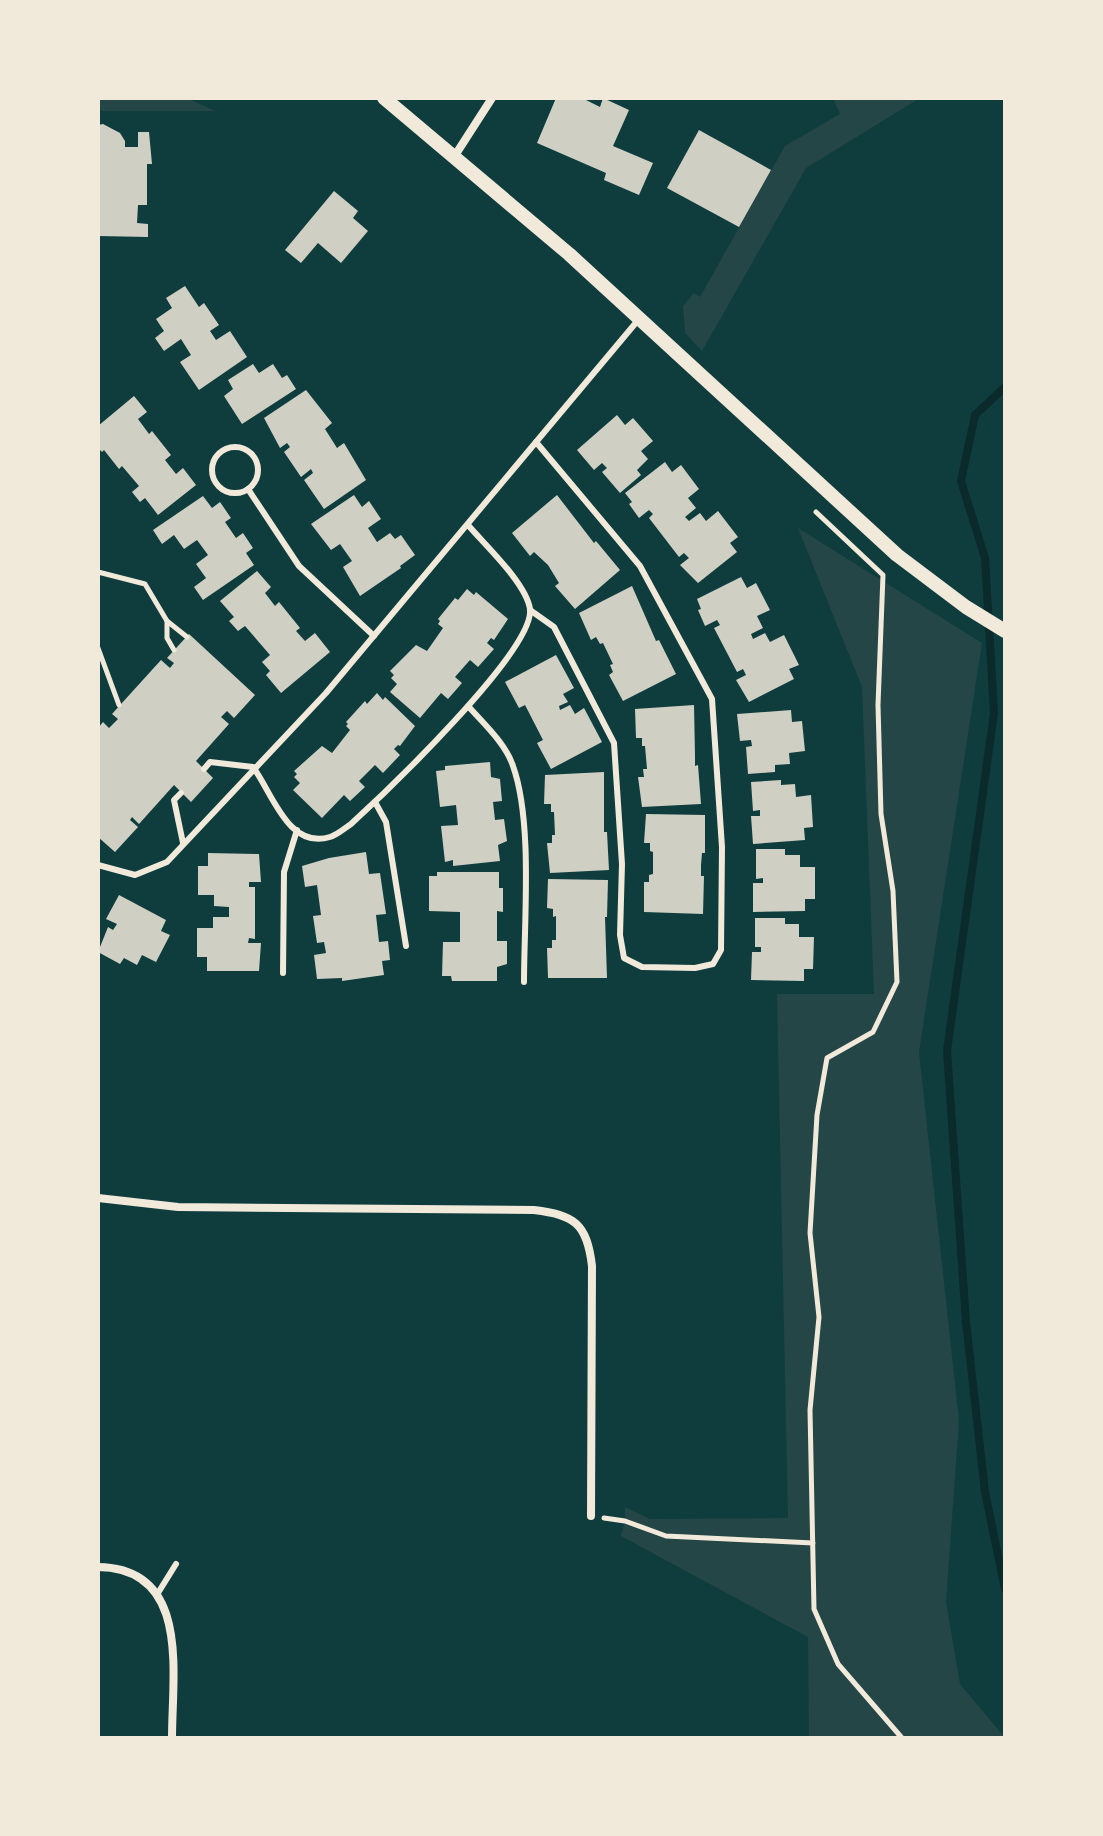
<svg xmlns="http://www.w3.org/2000/svg" width="1103" height="1836" font-family="Poppins,sans-serif">
	<style>
		.green { fill: #244646 }
		.lines { fill: none; stroke-linecap: round; stroke-linejoin: round }
		.stream { stroke: #0a2a2b; stroke-width: 8 }
		.building { fill: #cfcfc3 }
		.path { stroke: #f1e9da; stroke-width: 5 }
		.service { stroke: #f1e9da; stroke-width: 6 }
		.minor { stroke: #f1e9da; stroke-width: 8 }
		.tertiary { stroke: #f1e9da; stroke-width: 14 }
	</style>
	<rect width="100%" height="100%" fill="#0f3d3e"/>
	<g class="green">
		<path d="M98 98H187L215 111H102L98 108Z"/>
		<path d="M833 98H920L806 168 702 351 685 333 683 306 694 293 700 297 785 146 840 114Z"/>
		<path d="M798 528 982 643 919 1052 959 1421 946 1602 960 1684 1005 1738H809L808 1637 621 1536 625 1521V1507L650 1519 788 1518 777 994H874L862 687Z"/>
	</g>
	<g class="lines">
		<path class="stream" d="M1005 387 975 415 961 481 985 558 994 713 947 1051 966 1322 985 1492 1005 1589"/>
	</g>
	<g class="building">
		<path d="M556 98H582L600 107 603 98 629 110 613 146 653 163 639 195 604 180 606 173 537 143Z"/>
		<path d="M103 124 120 133 125 141V147H138V132H149L152 164H147V205H138L137 223 148 224V237L98 236V125Z"/>
		<path d="M699 130 771 170 739 227 667 188Z"/>
		<path d="M334 191 358 211 353 218 368 231 341 263 318 243 301 263 285 250Z"/>
		<path d="M185 286 199 307 204 303 219 325 210 331 216 340 230 331 247 357 199 390 180 362 191 355 181 339 164 351 155 338 164 331 156 319 172 308 166 298Z"/>
		<path d="M253 364 259 373 273 364 282 378 287 375 296 389 242 424 224 396 233 389 228 380Z"/>
		<path d="M306 390 332 423 325 429 337 448 344 443 366 480 324 509 304 480 313 473 311 469 301 477 284 452 290 447 287 443 280 448 264 418Z"/>
		<path d="M134 396 147 412 138 419 149 434 152 431 171 455 165 460 176 474 183 468 196 485 158 515 145 498 140 502 132 492 139 486 122 466 119 469 104 450 102 452 98 448V426Z"/>
		<path d="M617 415 625 425 633 418 653 441 641 451 648 459 637 470 641 475 620 493 602 472 607 468 602 463 594 470 577 450Z"/>
		<path d="M665 462 672 472 681 465 699 489 688 498 696 508 685 517 689 521 700 513 706 521 718 511 738 537 730 543 737 552 698 583 680 565 689 558 684 553 679 557 649 518 653 514 649 510 639 518 629 504 632 502 625 493Z"/>
		<path d="M354 495 362 507 369 501 381 519 368 528 377 542 390 533 395 539 401 535 415 555 400 566 401 568 360 596 343 567 352 561 340 544 331 550 311 524Z"/>
		<path d="M557 495 594 543 596 541 620 570 575 609 555 586 559 583 548 565 534 552 530 556 512 533Z"/>
		<path d="M203 496 212 508 220 502 231 518 225 522 236 538 243 533 253 548 246 553 254 565 203 600 194 587 206 578 196 564 208 555 197 540 184 549 174 535 162 544 153 530Z"/>
		<path d="M257 571 271 587 265 593 275 606 279 602 300 628 296 631 305 641 315 633 330 652 281 693 266 675 270 671 262 662 270 655 245 626 238 631 229 621 234 617 220 601Z"/>
		<path d="M741 577 747 588 756 583 770 610 757 616 763 628 751 634 753 639 765 633 770 642 784 635 799 665 789 669 794 679 749 702 736 680 746 675 743 669 737 672 714 628 720 625 717 620 705 626 698 610 701 609 697 599Z"/>
		<path d="M632 586 656 641 659 640 676 674 623 701 609 675 613 672 610 665 613 664 603 643 600 644 596 637 591 640 579 613Z"/>
		<path d="M467 589 474 595 476 592 508 619 494 640 491 638 487 643 494 649 478 667 470 660 455 677 462 683 448 699 441 693 420 718 390 692 397 684 391 678 394 675 390 671 416 645 427 651 443 628 438 624 440 621 438 619 455 598 458 600Z"/>
		<path d="M189 634 255 695 234 718 227 711 221 717 229 724 196 761 213 778 191 802 174 785 139 824 132 817 130 820 138 827 115 852 98 837V728L103 722 109 728 118 719 112 714 161 660 170 668 174 663 167 658Z"/>
		<path d="M556 655 574 688 563 694 568 702 559 706 560 710 570 705 575 714 584 708 602 742 551 769 537 743 543 740 525 705 519 708 505 682Z"/>
		<path d="M377 693 383 700 385 697 415 726 400 746 398 745 394 749 400 755 383 773 375 765 359 781 365 787 350 801 344 795 322 818 293 790 300 783 294 777 297 774 294 771 322 746 332 753 350 730 346 726 348 724 346 722 365 701 367 704Z"/>
		<path d="M694 705 695 755V766L698 765 701 804 642 807 638 777H644L643 769H647L645 746H642V738H636L635 709Z"/>
		<path d="M791 710 792 722 802 721 805 751 789 753 790 764 775 765V772L748 774 746 747 752 746 751 740 740 741 737 714Z"/>
		<path d="M490 762 491 777 500 779 502 801 493 802 495 820 504 819 507 841 498 845 500 861 453 866V860L445 862 441 826 458 825 456 805 440 807 436 771 445 770V766Z"/>
		<path d="M604 772V832H607L609 870 550 873 547 843H552V835H555L554 812H551V804H544L545 775Z"/>
		<path d="M781 780V785L795 784 796 797 811 795 813 827 804 828 805 840 753 844 751 816H760V810L753 811 751 782Z"/>
		<path d="M646 814 705 815V853H702L701 865V876H704L703 914 644 912V882H649V875L653 874V852L650 851V843H644Z"/>
		<path d="M756 849H785V855H800V867H815V899H805V911L753 912V883H763V878L756 879Z"/>
		<path d="M366 852 369 874 380 873 386 914 376 915 379 942 388 941 390 960 382 961 384 975 342 981V978L317 979 314 955 326 953 324 942 317 943 313 916 321 915 317 885 305 887 302 866 329 858Z"/>
		<path d="M208 853 259 854 261 882H249V887H255V939L249 938 248 943H261L259 971H207V957H197V928H213V917H229V907L214 906V895H198V866H208Z"/>
		<path d="M437 872H499V888H503V912L497 911V941H507V964L497 967V981H452L451 976H442L443 942H460V912L429 911V876H437Z"/>
		<path d="M548 879 608 880 607 917H605L607 978H548L547 948H552V940H556V916L553 917V909L547 908Z"/>
		<path d="M119 895 166 920 161 931 170 935 156 962 142 955 137 965 124 958 120 964 98 952 108 927 113 930 117 924 106 919Z"/>
		<path d="M755 918H785V924H799V937H814L813 969H804V981L751 980 752 952H761V947H755Z"/>
	</g>
	<g class="lines">
		<g class="path">
			<path d="M816 512 883 575 878 705 881 814 893 891 897 982 873 1032 827 1058 817 1115 810 1233 819 1317 810 1410 814 1609 838 1664 902 1738"/>
			<path d="M98 572 145 584 167 621V638L174 650"/>
			<path d="M167 621 187 637"/>
			<path d="M98 648 119 705"/>
			<path d="M604 1518 625 1521 666 1536 813 1543"/>
		</g>
		<g class="service">
			<circle cx="235" cy="470" r="23"/>
			<path d="M248 489 299 566 374 636"/>
			<path d="M530 610 554 627 614 743 622 864 620 935 624 958 642 967 695 968 713 964 721 950 722 847 712 699 640 566 536 442"/>
			<path d="M469 707C484 724 506 744 513 766 533 822 524 921 524 982"/>
			<path d="M204 769 210 762 253 767C272 792 288 850 330 837 337 835 345 828 351 824 385 793 535 650 530 609 526 583 485 545 468 525"/>
			<path d="M181 793 174 800 183 843"/>
			<path d="M375 802 386 822 406 946"/>
			<path d="M98 865 135 875 167 862 326 693 639 319"/>
			<path d="M283 973 284 872 297 830"/>
			<path d="M158 1593 176 1564"/>
		</g>
		<g class="minor">
			<path d="M454 157 492 98"/>
			<path d="M98 1198 178 1207 534 1210C574 1215 587 1223 592 1266L591 1516"/>
			<path d="M98 1567C191 1568 172 1673 172 1738"/>
		</g>
		<path class="tertiary" d="M384 98 569 254 897 555 966 607 1005 631"/>
	</g>
	<rect width="1103" height="1836" fill="none" stroke="#f1e9da" stroke-width="200"/>
</svg>
